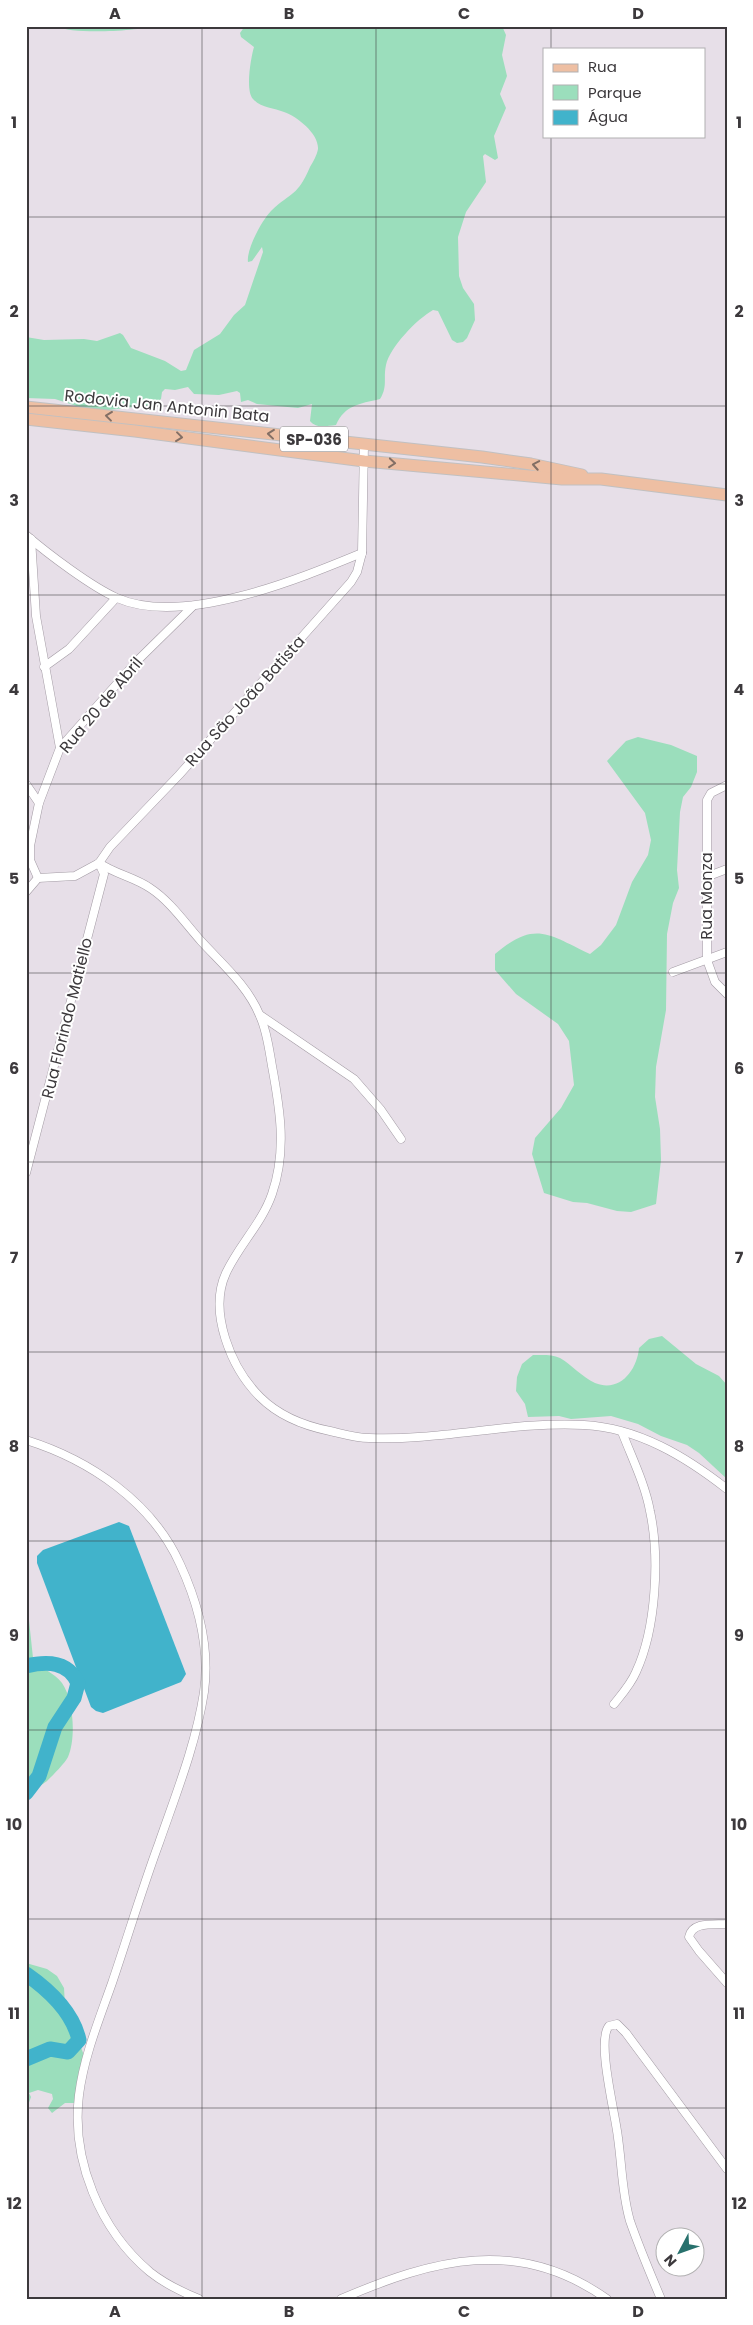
<svg xmlns="http://www.w3.org/2000/svg" width="753" height="2325" font-family="Poppins,sans-serif">
	<style>
		.green { fill: #9bdebc }
		.water { fill: #41b3cb }
		.lines { fill: none; stroke-linecap: round; stroke-linejoin: round }
		.river { stroke: #41b3cb; stroke-width: 15 }
		.minor-casing { stroke: #a39ba4; stroke-width: 9 }
		.primary-casing { stroke: #c1c0c1; stroke-width: 13 }
		.minor { stroke: #fff; stroke-width: 8 }
		.primary { stroke: #eebfa3; stroke-width: 11 }
		.oneway { stroke: #836f65 }
		.grid { fill: none; stroke: #3c393c; stroke-width: 1; stroke-opacity: 0.55 }
		.labels { text-anchor: middle; dominant-baseline: central; stroke-width: 4; stroke-linejoin: round; paint-order: stroke }
		.shield { fill: #fff; stroke: #767476; stroke-width: 1 }
		.shield-label { font-size: 15px; font-weight: bold; fill: #3c393c }
		.street-label { font-size: 16px; fill: #3c393c; stroke: #fff }
		.neatline { fill: none; stroke: #3c393c; stroke-width: 2 }
		.grid-label { font-size: 16px; text-anchor: middle; font-weight: bold; fill: #3c393c }
	</style>
	<rect width="100%" height="100%" fill="#e7dfe8"/>
	<g class="green">
		<path d="M57 26H154C137 31 71 35 57 26Z"/>
		<path d="M245 26H502L506 35 502 55 507 76 500 94 506 108 494 136 498 158 495 160 485 154 483 156 486 182 466 212 458 237 459 276 463 288 474 304 475 320 467 338 463 342 457 343 452 340 438 311 433 310C417 319 390 347 386 365 383 379 388 386 380 399 359 404 345 405 336 425 326 426 317 429 310 421L312 404 298 408 257 404 248 400 241 402 240 393 237 391 219 395 194 394 188 387 175 390 165 389 162 392 161 399 151 405 100 411 83 408 55 399 26 398V337L44 340 84 339 97 341 120 333 123 335 131 348 165 361 181 371 186 370 194 350 220 334 234 315 245 305 263 252 262 247 252 261 248 262C246 250 262 220 271 211 292 191 297 197 310 167 313 162 317 155 318 149 319 134 298 117 284 112 274 108 261 108 253 99 245 91 251 57 254 47L241 37 240 33Z"/>
		<path d="M638 737 671 745 697 756V772L691 787 683 797 680 812 677 870 679 888 673 903 667 934 666 1010 656 1067 655 1097 660 1129 661 1160 656 1204 631 1212 617 1211 587 1203 573 1202 544 1193 532 1154 535 1138 561 1108 574 1085 569 1041 558 1024 516 994 495 970V954C535 920 548 934 590 954L601 945 616 925 632 882 648 855 651 840 645 813 607 761 626 741Z"/>
		<path d="M662 1336 696 1364 719 1376 727 1385V1479L699 1453 687 1445 661 1436 638 1424 611 1416 571 1419 559 1416 528 1417 525 1404 516 1391 517 1377 522 1364 533 1355C541 1355 552 1354 560 1358 572 1365 582 1377 595 1383 620 1393 637 1370 639 1348L649 1339Z"/>
		<path d="M26 1592 33 1658C40 1669 54 1672 62 1683 74 1700 76 1739 68 1757 65 1763 53 1775 48 1780 40 1788 29 1787 26 1799Z"/>
		<path d="M26 1963 47 1969 57 1976 64 1988 65 2005 78 2024 79 2042 86 2061 76 2103H65L52 2113 48 2108 53 2099 52 2094 38 2090 29 2093 31 2097 26 2111Z"/>
	</g>
	<path class="water" d="M119 1522 129 1526 186 1674 181 1682 103 1713 96 1711 91 1707 37 1563V1556L43 1550Z"/>
	<g class="lines">
		<g class="river">
			<path d="M26 1666C47 1661 68 1661 78 1683L74 1698 55 1727 39 1776 26 1793"/>
			<path d="M26 1974C49 1990 73 2013 79 2040L68 2052 50 2049 26 2059"/>
		</g>
		<defs>
			<g id="minor">
				<path d="M26 535C48 554 92 587 117 598 183 627 299 579 362 553"/>
				<path d="M31 539 36 616 60 748"/>
				<path d="M44 667 69 649 116 598"/>
				<path d="M26 784 39 803"/>
				<path d="M727 785 711 793 707 800V960L715 982 727 994"/>
				<path d="M99 863C115 874 134 877 150 888 170 901 185 923 201 941 222 964 248 986 260 1016 267 1031 269 1049 272 1066 280 1109 287 1151 272 1194 262 1223 239 1245 226 1273 208 1312 231 1368 260 1397 279 1416 305 1426 330 1431 343 1434 356 1438 369 1438 441 1441 513 1421 584 1425 639 1428 686 1457 727 1489"/>
				<path d="M706 877 727 869"/>
				<path d="M38 878 75 876 99 863 110 847 179 775 351 582 357 572 362 553 364 445"/>
				<path d="M38 878 30 860V846L39 803 60 748 139 659 193 606"/>
				<path d="M26 892 38 878"/>
				<path d="M673 972 727 952"/>
				<path d="M260 1015 354 1079 381 1110 401 1139"/>
				<path d="M26 1173 104 874 99 863"/>
				<path d="M26 1440C90 1460 152 1502 180 1564 198 1603 210 1648 204 1692 196 1744 176 1794 159 1843 142 1889 128 1936 112 1983 99 2020 84 2056 79 2095 71 2160 100 2230 150 2272 165 2284 182 2292 199 2299"/>
				<path d="M614 1704C622 1694 631 1684 636 1672 656 1629 660 1558 650 1511 645 1484 632 1458 622 1432"/>
				<path d="M727 1924C714 1925 692 1921 689 1937L699 1951 727 1983"/>
				<path d="M341 2299C434 2259 518 2236 607 2299"/>
				<path d="M661 2299C650 2273 639 2247 630 2221 622 2194 622 2166 618 2138 616 2116 596 2041 609 2026L617 2024 626 2033 727 2169"/>
			</g>
			<g id="primary">
				<path d="M26 407 482 457 531 464 582 475"/>
				<path d="M26 419 135 431 364 461 562 479H601L727 495"/>
			</g>
		</defs>
		<use href="#minor" class="minor-casing"/>
		<use href="#primary" class="primary-casing"/>
		<use href="#minor" class="minor"/>
		<use href="#primary" class="primary"/>
	</g>
	<defs><path id="oneway-chevron" d="M-2-3.5L2.5 0L-2 3.5" fill="none" stroke-width="1.6" stroke-linecap="round" stroke-linejoin="round" transform="scale(1.25)"/></defs>
	<g class="oneway">
		<use href="#oneway-chevron" transform="translate(109 416) rotate(-173)"/>
		<use href="#oneway-chevron" transform="translate(271 434) rotate(-174)"/>
		<use href="#oneway-chevron" transform="translate(179 437) rotate(7)"/>
		<use href="#oneway-chevron" transform="translate(392 463) rotate(5)"/>
		<use href="#oneway-chevron" transform="translate(536 465) rotate(-170)"/>
	</g>
	<path class="grid" d="M202 26V2299M376 26V2299M551 26V49M551 136V2299M26 217H727M26 406H727M26 595H727M26 784H727M26 973H727M26 1162H727M26 1352H727M26 1541H727M26 1730H727M26 1919H727M26 2108H727"/>
	<g class="labels">
		<rect class="shield" x="280" y="426.5" width="68" height="25" rx="4"/>
		<g class="shield-label">
			<text x="314" y="439">SP-036</text>
		</g>
		<g class="street-label">
			<text transform="translate(167 406) rotate(6)">Rodovia Jan Antonin Bata</text>
			<text transform="translate(245 701) rotate(-48)">Rua São João Batista</text>
			<text transform="translate(101 705) rotate(-50)">Rua 20 de Abril</text>
			<text transform="translate(706 896) rotate(-90)">Rua Monza</text>
			<text transform="translate(67 1018) rotate(-76)">Rua Florindo Matiello</text>
		</g>
	</g>
	<rect width="753" height="2325" fill="none" stroke="#ffffff" stroke-width="55"/>
	<rect x="543" y="48" width="162" height="90" fill="#ffffff" stroke="#b1b0b1"/>
	<rect x="553" y="64" width="25" height="8" fill="#eebfa3" stroke="#b1b0b1"/>
	<text x="588" y="72" font-size="15" fill="#3c393c">Rua</text>
	<rect x="553" y="85" width="25" height="15" fill="#9bdebc" stroke="#b1b0b1"/>
	<text x="588" y="98" font-size="15" fill="#3c393c">Parque</text>
	<rect x="553" y="110" width="25" height="15" fill="#41b3cb" stroke="#b1b0b1"/>
	<text x="588" y="122" font-size="15" fill="#3c393c">Água</text>
	<g transform="translate(680 2252) rotate(229)"><circle r="24" fill="#ffffff" stroke="#b1b0b1"/>
	<path d="M0-4L9 19L0 12L-9 19Z" fill="#28716d"/>
	<text y="-8" font-size="14" font-weight="bold" text-anchor="middle" fill="#3c393c">N</text>
	</g>
	<rect x="28" y="28" width="698" height="2270" class="neatline"/>
	<g class="grid-label">
		<text x="115" y="19">A</text>
		<text x="289" y="19">B</text>
		<text x="464" y="19">C</text>
		<text x="638" y="19">D</text>
		<text x="14" y="128">1</text>
		<text x="739" y="128">1</text>
		<text x="14" y="317">2</text>
		<text x="739" y="317">2</text>
		<text x="14" y="506">3</text>
		<text x="739" y="506">3</text>
		<text x="14" y="695">4</text>
		<text x="739" y="695">4</text>
		<text x="14" y="884">5</text>
		<text x="739" y="884">5</text>
		<text x="14" y="1074">6</text>
		<text x="739" y="1074">6</text>
		<text x="14" y="1263">7</text>
		<text x="739" y="1263">7</text>
		<text x="14" y="1452">8</text>
		<text x="739" y="1452">8</text>
		<text x="14" y="1641">9</text>
		<text x="739" y="1641">9</text>
		<text x="14" y="1830">10</text>
		<text x="739" y="1830">10</text>
		<text x="14" y="2019">11</text>
		<text x="739" y="2019">11</text>
		<text x="14" y="2209">12</text>
		<text x="739" y="2209">12</text>
		<text x="115" y="2317">A</text>
		<text x="289" y="2317">B</text>
		<text x="464" y="2317">C</text>
		<text x="638" y="2317">D</text>
	</g>
</svg>
